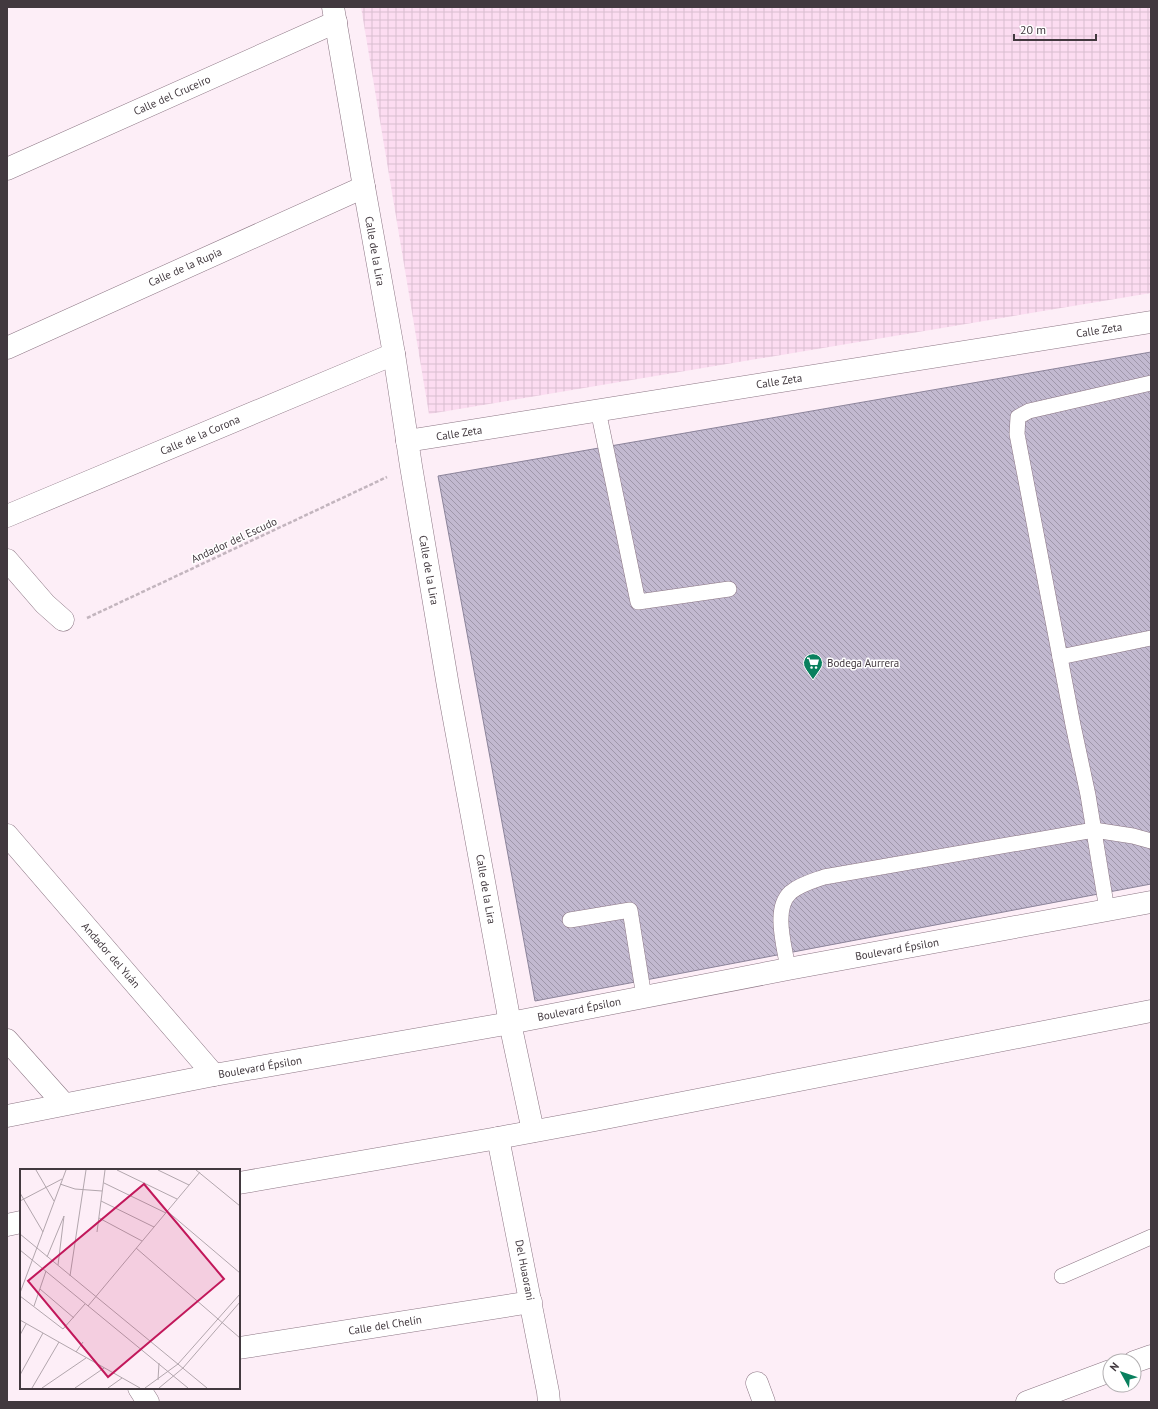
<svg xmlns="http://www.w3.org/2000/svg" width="1158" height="1409" font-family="'PT Sans',sans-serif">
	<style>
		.industrial { fill: url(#industrial-grid) }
		.building { fill: url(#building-back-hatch); stroke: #8c849a }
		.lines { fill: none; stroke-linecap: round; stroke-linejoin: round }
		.service-casing { stroke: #8c7684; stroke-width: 16 }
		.minor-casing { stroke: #8c7684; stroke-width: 23 }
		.tertiary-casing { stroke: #8c7684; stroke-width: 23 }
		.path { stroke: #c3b5be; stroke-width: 2.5; stroke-dasharray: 4 2; stroke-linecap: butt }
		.service { stroke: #fff; stroke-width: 15 }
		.minor { stroke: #fff; stroke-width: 22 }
		.tertiary { stroke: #fff; stroke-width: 22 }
		.labels { text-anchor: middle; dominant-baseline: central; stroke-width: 3; stroke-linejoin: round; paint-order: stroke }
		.street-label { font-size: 11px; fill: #42393f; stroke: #fff }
		.poi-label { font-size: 11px; fill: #42393f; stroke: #fff; text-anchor: start }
		.inset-road { fill: none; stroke: #b2a6ad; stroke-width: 1 }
		.view { fill: #c2185b; fill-opacity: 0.15; stroke: #c2185b; stroke-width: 2 }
		.inset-edge { fill: none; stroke: #42393f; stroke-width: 2 }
	</style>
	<defs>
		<pattern id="industrial-grid" width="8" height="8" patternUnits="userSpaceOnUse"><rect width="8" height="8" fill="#fcdcf1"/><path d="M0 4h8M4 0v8" fill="none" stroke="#d9bed0"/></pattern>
		<pattern id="building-back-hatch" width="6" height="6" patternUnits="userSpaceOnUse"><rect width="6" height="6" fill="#c2b9d0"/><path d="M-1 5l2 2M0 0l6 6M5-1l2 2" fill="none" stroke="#9f97aa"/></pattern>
	</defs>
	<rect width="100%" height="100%" fill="#fdeef7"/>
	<path class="industrial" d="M361 7H1151V293L429 414Z"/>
	<path class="building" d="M1151 352V884L535 1001 438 476Z"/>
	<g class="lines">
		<defs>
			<g id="service">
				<path d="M598 410 638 602 729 589"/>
				<path d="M1060 657 1151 638"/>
				<path d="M1107 910 1088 795 1073 725 1017 434 1018 417 1029 411 1151 383"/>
				<path d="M570 920 630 910 644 997"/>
				<path d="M788 969C785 948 772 908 791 892 801 884 813 881 824 877L1094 830 1133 836 1151 841"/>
				<path d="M1062 1276 1151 1237"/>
			</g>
			<g id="minor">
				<path d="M333 7 364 187 394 354 411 466 448 686 510 1023 533 1131"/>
				<path d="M7 169 336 22"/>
				<path d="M7 348 364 187"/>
				<path d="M407 441 1151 322"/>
				<path d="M7 516 394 354"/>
				<path d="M7 560 45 604 63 620"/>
				<path d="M7 835 214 1075"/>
				<path d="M7 1040 64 1104"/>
				<path d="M498 1138 548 1392 549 1402"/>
				<path d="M239 1348 531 1302"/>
				<path d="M1134 1362 1151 1356"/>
				<path d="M757 1383 764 1402"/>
				<path d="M139 1388 148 1402"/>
				<path d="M1027 1402 1110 1371"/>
			</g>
			<g id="tertiary">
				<path d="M7 1116 214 1075 510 1023 788 969 1151 902"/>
				<path d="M239 1183 498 1138 595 1120 1151 1011"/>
				<path d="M7 1225 21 1222"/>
			</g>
		</defs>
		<use href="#service" class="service-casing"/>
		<use href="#minor" class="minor-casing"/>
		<use href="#tertiary" class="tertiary-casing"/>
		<path class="path" d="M87 618 387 477"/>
		<use href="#service" class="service"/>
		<use href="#minor" class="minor"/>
		<use href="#tertiary" class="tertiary"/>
	</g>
	<defs>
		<symbol id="supermarket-pin" viewBox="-11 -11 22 30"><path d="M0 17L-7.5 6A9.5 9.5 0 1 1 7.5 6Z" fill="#09805e" stroke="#fff"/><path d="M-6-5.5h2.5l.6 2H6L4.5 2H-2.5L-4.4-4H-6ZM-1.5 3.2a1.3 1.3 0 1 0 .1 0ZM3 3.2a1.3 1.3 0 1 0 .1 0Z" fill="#fff"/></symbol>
	</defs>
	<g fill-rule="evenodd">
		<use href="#supermarket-pin" x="802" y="652" width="22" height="30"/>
	</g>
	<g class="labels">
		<g class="street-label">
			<text transform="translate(172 95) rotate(-24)">Calle del Cruceiro</text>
			<text transform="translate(375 251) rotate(80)">Calle de la Lira</text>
			<text transform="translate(185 267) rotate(-24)">Calle de la Rupia</text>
			<text transform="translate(1099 330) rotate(-9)">Calle Zeta</text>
			<text transform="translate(779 381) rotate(-9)">Calle Zeta</text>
			<text transform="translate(459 433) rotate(-9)">Calle Zeta</text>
			<text transform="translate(200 435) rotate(-23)">Calle de la Corona</text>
			<text transform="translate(234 540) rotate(-25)">Andador del Escudo</text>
			<text transform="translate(429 570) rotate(80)">Calle de la Lira</text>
			<text transform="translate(486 889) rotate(80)">Calle de la Lira</text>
			<text transform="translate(897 949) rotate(-10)">Boulevard Épsilon</text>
			<text transform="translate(111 955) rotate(49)">Andador del Yuán</text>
			<text transform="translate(579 1009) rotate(-11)">Boulevard Épsilon</text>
			<text transform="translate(260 1067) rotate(-10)">Boulevard Épsilon</text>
			<text transform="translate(525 1270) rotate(79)">Del Huaorani</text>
			<text transform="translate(385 1325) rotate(-9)">Calle del Chelín</text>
		</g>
		<g class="poi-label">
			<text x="827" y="663">Bodega Aurrera</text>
		</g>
	</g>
	<g transform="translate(20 1169)">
		<rect width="220" height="220" fill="#fdeef7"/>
		<path class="inset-road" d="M16 1 34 32M97 1 157 30M138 1 169 16M176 1 220 37M84 14 146 44M40 15 55 20 82 22M0 24 23 63M0 32 42 10M81 32 134 58M147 42 220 104M79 49 122 72M77 63 85 1M0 65 187 219M116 79 220 169M0 81 168 219M27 88 44 47 38 96M50 107 66 1M20 120 54 149M0 124 46 1M0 127 43 160 65 135M14 137 26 102M68 137 180 3M0 151 120 219M0 166 6 155M56 183 63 173M0 206 23 164M138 211 139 194M12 219 39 173M22 219 66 189M55 219 84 199M88 219 102 209M125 219 158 195 220 125M139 219 163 199 220 133"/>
		<path class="view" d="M124 15 204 110 88 208 8 112Z"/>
		<rect width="220" height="220" class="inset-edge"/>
	</g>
	<rect width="1158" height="1409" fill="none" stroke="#42393f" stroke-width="16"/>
	<g transform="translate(1122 1373) rotate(310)"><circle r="19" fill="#ffffff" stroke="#b3b0b2"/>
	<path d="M0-3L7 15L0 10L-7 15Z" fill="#09805e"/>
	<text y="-6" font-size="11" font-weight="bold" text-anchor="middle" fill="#42393f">N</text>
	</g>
	<path d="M1014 34v6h82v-6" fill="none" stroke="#42393f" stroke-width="2"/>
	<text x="1020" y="34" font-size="12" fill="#42393f" stroke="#ffffff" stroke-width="3" paint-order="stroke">20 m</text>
</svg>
